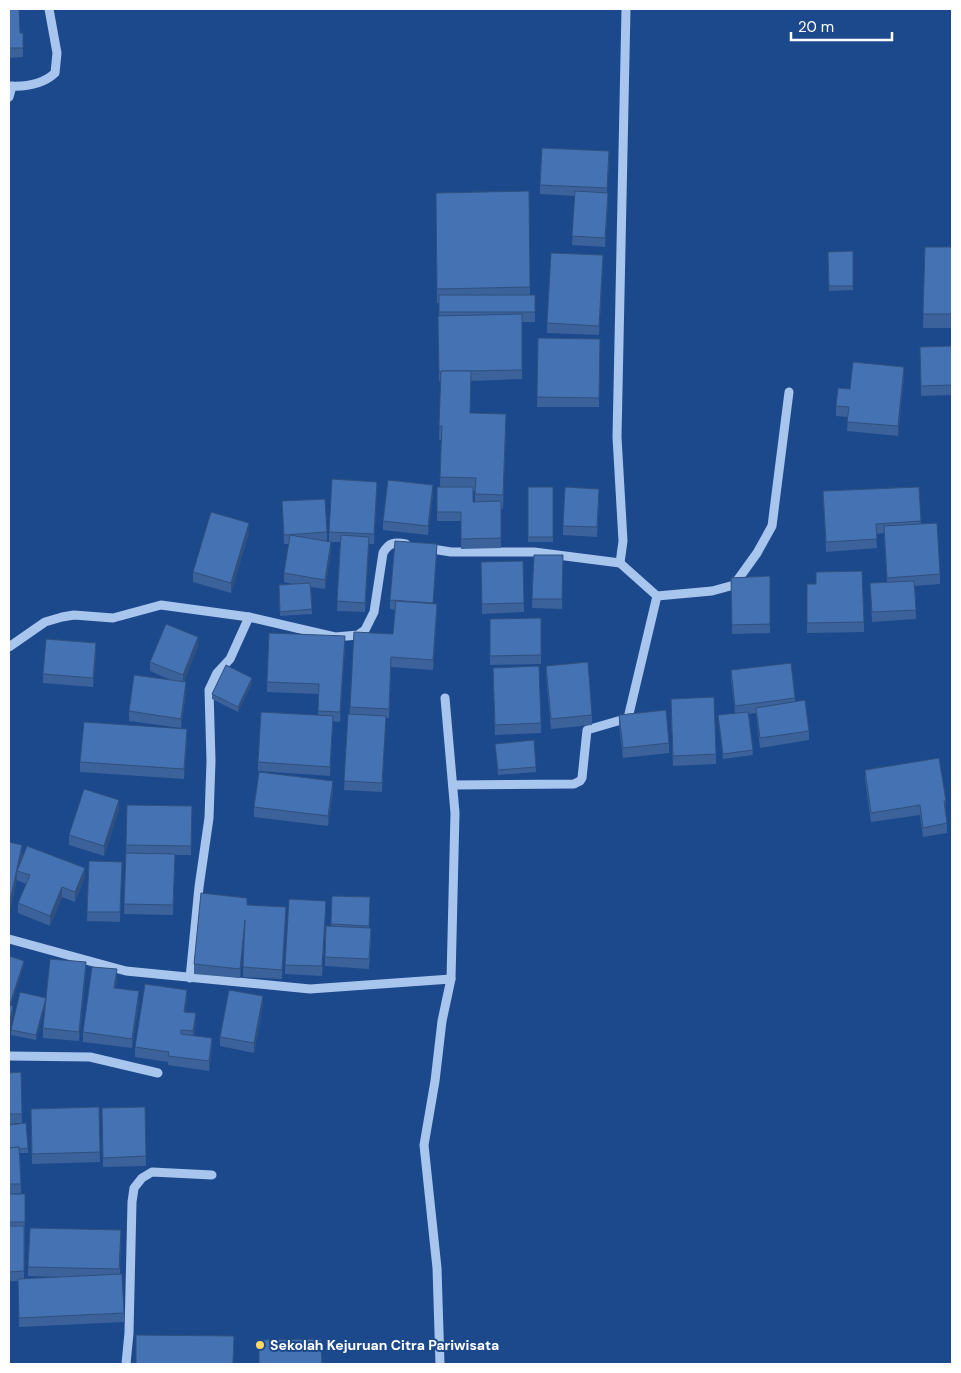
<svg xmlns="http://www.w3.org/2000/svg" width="961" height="1373" font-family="'DM Sans',sans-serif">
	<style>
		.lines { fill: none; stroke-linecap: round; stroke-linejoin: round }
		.minor { stroke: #a8c5ed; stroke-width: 9 }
		.wall { fill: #3b629a; fill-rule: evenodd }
		.shaded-wall { fill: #30507d }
		.building { fill: #4572b3; stroke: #30507d }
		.poi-dot { fill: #fdd766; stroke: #1c498c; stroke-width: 2 }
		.labels { text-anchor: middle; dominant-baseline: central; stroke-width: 4; stroke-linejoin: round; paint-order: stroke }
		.poi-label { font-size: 14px; font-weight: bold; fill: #fff; stroke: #1c498c; text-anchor: start }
	</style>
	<rect width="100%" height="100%" fill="#1c498c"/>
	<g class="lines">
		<g class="minor">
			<path d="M9 86C26 87 42 85 55 73L57 53 49 9"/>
			<path d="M9 97 12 86"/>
			<path d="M426 548 451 552H534L620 563 657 596 712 591 734 585 757 553 772 526 789 392"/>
			<path d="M620 563 623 541 617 437 626 9"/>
			<path d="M9 647 45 622 62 617 74 615 113 618 161 605 249 617 335 637 358 635 365 630 374 612 383 553C389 542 395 542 406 544"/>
			<path d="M453 785 574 784 580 781 582 778 587 730 628 718 657 596"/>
			<path d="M9 939 126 971 310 989 451 979"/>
			<path d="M190 978 199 887 209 818 211 761 209 690 217 673 230 659 249 617"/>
			<path d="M9 1056 90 1057 158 1073"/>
			<path d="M126 1364 129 1333 132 1202 134 1188 142 1178 152 1172 212 1175"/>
			<path d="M440 1364 437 1268 424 1145 435 1081 442 1021 451 979 455 813 445 698"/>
		</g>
	</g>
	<g class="wall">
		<path d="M9 9 20 33H23V57L9 58Z"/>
		<path d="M609 160 607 193 608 202 605 247 572 245 575 196 540 194V185Z"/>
		<path d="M529 191 530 295H535V322H522V379L471 381 470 413 506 428 503 509H501V548L461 549V521H437V487H440L441 440H439L441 381H439L438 316H439V303H437L436 193ZM473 491H475V502H473Z"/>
		<path d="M925 247H952V328H923Z"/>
		<path d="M853 251V290L829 291 828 252Z"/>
		<path d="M603 265 599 335 547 333V323Z"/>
		<path d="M538 338 600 339 599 407H537Z"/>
		<path d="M952 346V395L921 396 920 347Z"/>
		<path d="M904 376 898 436 847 431 848 417 836 416V406L850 389Z"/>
		<rect x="528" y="487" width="25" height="55"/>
		<path d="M919 487 921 524 940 574V584L915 586 916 619 872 622 870 583 887 582 884 533 876 534 877 548 826 552 823 491Z"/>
		<path d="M377 492 374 544H369L365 612 337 611 340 542H329V532Z"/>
		<path d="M433 494 428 535 383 530V521Z"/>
		<path d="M599 498 597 537 563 535V526Z"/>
		<path d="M282 501 327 532V541L331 552 325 589 311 587 312 614 280 616 279 585 292 584 284 582V573L289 544H284Z"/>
		<path d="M249 532 231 593 193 582V572Z"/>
		<path d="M437 554 433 604 437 614 433 670 391 667 389 718H386L382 792 344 790 350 707 393 634 395 610 390 609V600Z"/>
		<path d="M534 555H563L562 609 532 608Z"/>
		<path d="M523 561 524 612 482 614 481 562Z"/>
		<path d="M816 572 864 622V632L807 633V584H816Z"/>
		<path d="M770 576V633L732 634 731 578Z"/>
		<path d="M541 618V664L490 665V619Z"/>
		<path d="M198 646 184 682 186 692 181 728 129 721V711L173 681 150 671V662Z"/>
		<path d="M345 646 340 722 333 721 330 776 258 771V762L318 715 319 694 267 692V682Z"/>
		<path d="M96 653 93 687 43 683V674Z"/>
		<path d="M546 666 592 715V725L551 729 546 675Z"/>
		<path d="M731 670 795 698V702L809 731V740L760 748 756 713 749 714 753 755 723 759 718 715 735 713 731 679Z"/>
		<path d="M493 678 541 723V733L495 735Z"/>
		<path d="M252 683 238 712 212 699V694Z"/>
		<path d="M671 709 716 754V764L673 766Z"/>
		<path d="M619 715 669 743V753L623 758 619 724Z"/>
		<path d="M187 739 184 779 80 772V762Z"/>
		<path d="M495 744 536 767V772L498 775Z"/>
		<path d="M865 770 946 801 945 811 947 823V833L923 837 920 815 871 822 865 779Z"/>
		<path d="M333 790 328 826 254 817V807Z"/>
		<path d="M192 806 191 855H175L173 915 124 914 126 845Z"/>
		<path d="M119 809 104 856 69 845V835Z"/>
		<path d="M9 842 22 855 21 861 85 877 75 902 62 897 50 926 18 913V903L26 884 17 880V878L9 915Z"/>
		<path d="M89 861 122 862 120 922 87 921Z"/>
		<path d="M332 896 370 897 369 928 371 938 369 969 325 966V957L331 926Z"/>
		<path d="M247 905 286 917 282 979 243 977 244 936 240 978 194 974V964Z"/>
		<path d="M326 910 322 976 285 974V965Z"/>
		<path d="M86 971 79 1041 43 1038V1028Z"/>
		<path d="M117 979 115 988 139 1001 132 1048 83 1042V1032Z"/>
		<path d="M46 998 36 1040 11 1035V1030Z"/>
		<path d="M187 999 185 1012 196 1023 194 1036 212 1048 209 1071 168 1065V1062L135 1057V1047Z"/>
		<path d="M263 1005 254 1053 220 1046V1037Z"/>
		<path d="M21 1072 22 1123 9 1124V1073Z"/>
		<path d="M99 1107 100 1162 32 1164 31 1109Z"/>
		<path d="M145 1107 146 1166 103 1167 102 1108Z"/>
		<path d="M9 1125 28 1148V1153H20L21 1193 9 1194Z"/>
		<path d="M9 1194H25L24 1279 61 1277 28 1276V1267L121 1230 120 1274 124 1313V1322L19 1327 18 1281H9Z"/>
		<path d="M136 1335 233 1364H136Z"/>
	</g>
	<g class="shaded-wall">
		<path d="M608 193V202L605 247V238Z"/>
		<path d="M603 255V265L599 335V326Z"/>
		<path d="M904 367V376L898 436V426Z"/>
		<path d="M506 414V428L503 509V495Z"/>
		<path d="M377 482V492L374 544V534Z"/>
		<path d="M433 485V494L428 535V526Z"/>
		<path d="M249 523V532L231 593V583Z"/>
		<path d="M369 537V546L365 612V603Z"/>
		<path d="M331 542V552L325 589V580Z"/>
		<path d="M437 544V554L433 612V603Z"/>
		<path d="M437 604V614L433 670V660Z"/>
		<path d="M345 636V646L340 722V712Z"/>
		<path d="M198 637V646L183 685V675Z"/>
		<path d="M96 643V653L93 687V678Z"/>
		<path d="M252 678V683L238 712V707Z"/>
		<path d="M186 682V692L181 728V719Z"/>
		<path d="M333 716V725L330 776V767Z"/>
		<path d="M386 716V726L382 792V783Z"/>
		<path d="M187 729V739L184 779V769Z"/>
		<path d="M333 781V790L328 826V816Z"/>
		<path d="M119 800V809L104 856V846Z"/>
		<path d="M22 845V855L19 871H17V878L9 915V906Z"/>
		<path d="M85 868V877L75 902V892Z"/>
		<path d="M62 887V897L50 926V916Z"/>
		<path d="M326 901V910L322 976V966Z"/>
		<path d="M286 907V917L282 979V970Z"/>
		<path d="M245 920V929L240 978V969Z"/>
		<path d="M24 961V966L10 1009V1004Z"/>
		<path d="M86 962V971L79 1041V1032Z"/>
		<path d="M117 969V979L114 997V988Z"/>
		<path d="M187 990V999L184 1021V1012Z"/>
		<path d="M139 991V1001L132 1048V1039Z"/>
		<path d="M263 996V1005L254 1053V1043Z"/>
		<path d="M46 998V1003L36 1040V1035Z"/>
		<path d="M13 1006V1015L9 1034V1024Z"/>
		<path d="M196 1013V1023L193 1041V1031Z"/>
		<path d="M212 1038V1048L209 1071V1061Z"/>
	</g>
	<g class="building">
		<path d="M9 9H19L20 33H23V48H9Z"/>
		<path d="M542 148 609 151 607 188 540 185Z"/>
		<path d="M529 191 530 287 437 289 436 193Z"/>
		<path d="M575 191 608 193 605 238 572 236Z"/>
		<path d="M925 247H952V314H923Z"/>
		<path d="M853 251V286H829L828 252Z"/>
		<path d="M551 253 603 255 599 326 547 323Z"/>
		<rect x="439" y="295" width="96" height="17"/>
		<path d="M522 314V370L462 371H441V372H439L438 316Z"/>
		<path d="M538 338 600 339 599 398 537 397Z"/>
		<path d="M952 346V385L921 386 920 347Z"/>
		<path d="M853 362 904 367 898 426 847 422 849 407 836 406 838 388 850 389Z"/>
		<path d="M441 371H471L470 413 506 414 503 495 475 494 476 478 440 477 442 426H439Z"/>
		<path d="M332 479 377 482 374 534 329 532Z"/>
		<path d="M388 480 433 485 428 526 383 521Z"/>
		<path d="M437 487H473V502L501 501V538L461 539V512H437Z"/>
		<rect x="528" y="487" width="25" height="50"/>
		<path d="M565 487 599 489 597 527 563 526Z"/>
		<path d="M919 487 921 521 876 524 877 539 826 542 823 491Z"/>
		<path d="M325 499 327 532 284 535 282 501Z"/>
		<path d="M211 512 249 523 231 583 193 572Z"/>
		<path d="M937 523 940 574 887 578 884 526Z"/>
		<path d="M290 535 331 542 325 580 284 573Z"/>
		<path d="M341 535 369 537 365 603 337 601Z"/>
		<path d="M395 541 437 544 433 603 390 600Z"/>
		<path d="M534 555H563L562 599H532Z"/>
		<path d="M523 561 524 603 482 604 481 562Z"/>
		<path d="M862 571 864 622 807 623V584H816V572Z"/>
		<path d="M770 576V624L732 625 731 578Z"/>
		<path d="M914 581 916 610 872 612 870 583Z"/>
		<path d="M310 583 312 609 280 612 279 585Z"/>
		<path d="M396 601 437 604 433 660 391 657 389 709 350 707 354 632 393 634Z"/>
		<path d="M541 618V655L490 656V619Z"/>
		<path d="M166 624 198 637 183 675 150 662Z"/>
		<path d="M269 633 345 636 340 712 318 711 319 684 267 682Z"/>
		<path d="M46 639 96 643 93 678 43 674Z"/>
		<path d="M588 662 592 715 551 719 546 666Z"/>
		<path d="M791 663 795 698 735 706 731 670Z"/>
		<path d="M226 665 252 678 238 707 212 694Z"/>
		<path d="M539 666 541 723 495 725 493 668Z"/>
		<path d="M134 675 186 682 181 719 129 711Z"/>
		<path d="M714 697 716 754 673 756 671 699Z"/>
		<path d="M805 700 809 731 760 738 756 708Z"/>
		<path d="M666 710 669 743 623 748 619 715Z"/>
		<path d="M261 712 333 716 330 767 258 762Z"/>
		<path d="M748 712 753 750 723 754 718 715Z"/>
		<path d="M348 714 386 716 382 783 344 781Z"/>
		<path d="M84 722 187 729 184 769 80 762Z"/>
		<path d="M534 740 536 767 498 770 495 744Z"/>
		<path d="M939 758 946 801H944L947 823 923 828 920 805 871 813 865 770Z"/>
		<path d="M259 772 333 781 328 816 254 807Z"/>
		<path d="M84 789 119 800 104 846 69 835Z"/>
		<path d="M127 805 192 806 191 846 126 845Z"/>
		<path d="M9 842 22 845 9 906Z"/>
		<path d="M27 846 85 868 75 892 62 887 50 916 18 903 30 875 17 871Z"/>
		<path d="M126 853 175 854 173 905 124 904Z"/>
		<path d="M89 861 122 862 120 912H87Z"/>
		<path d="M201 893 247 898V905L286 907 282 970 243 967 245 920 240 969 194 964Z"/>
		<path d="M332 896 370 897 369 926 331 924Z"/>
		<path d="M289 899 326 901 322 966 285 965Z"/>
		<path d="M326 926 371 928 369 959 325 957Z"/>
		<path d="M9 956 24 961 10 1004H9Z"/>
		<path d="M50 959 86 962 79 1032 43 1028Z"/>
		<path d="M92 967 117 969 114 988 139 991 132 1039 83 1032Z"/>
		<path d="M145 984 187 990 184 1012 196 1013 193 1031 181 1030V1034L212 1038 209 1061 168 1056 169 1052 135 1047Z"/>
		<path d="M229 990 263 996 254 1043 220 1037Z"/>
		<path d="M20 992 46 998 36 1035 11 1030Z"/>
		<path d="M9 1005 13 1006 9 1024Z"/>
		<path d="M21 1072 22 1114H9V1073Z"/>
		<path d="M99 1107 100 1152 32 1154 31 1109Z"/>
		<path d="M145 1107 146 1156 103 1158 102 1108Z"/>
		<path d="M26 1123 28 1148 19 1149V1147L9 1148V1125Z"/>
		<path d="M19 1147 21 1184H9V1148Z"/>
		<rect x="9" y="1194" width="16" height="28"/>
		<path d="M9 1226H24V1271L9 1272Z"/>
		<path d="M30 1228 121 1230 119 1269 28 1267Z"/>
		<path d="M122 1274 124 1313 19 1318 18 1279Z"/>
		<path d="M136 1335 234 1336 233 1364H136Z"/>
		<path d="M321 1339 322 1364H259V1340Z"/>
	</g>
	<circle class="poi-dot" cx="260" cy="1345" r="5"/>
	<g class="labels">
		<g class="poi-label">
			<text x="270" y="1345">Sekolah Kejuruan Citra Pariwisata</text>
		</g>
	</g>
	<rect width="961" height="1373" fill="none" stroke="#ffffff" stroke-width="20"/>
	<path d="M791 32v8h101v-8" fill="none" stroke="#ffffff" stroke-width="2.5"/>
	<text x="798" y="32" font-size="15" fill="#ffffff" stroke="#1c498c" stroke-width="4" paint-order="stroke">20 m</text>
</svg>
